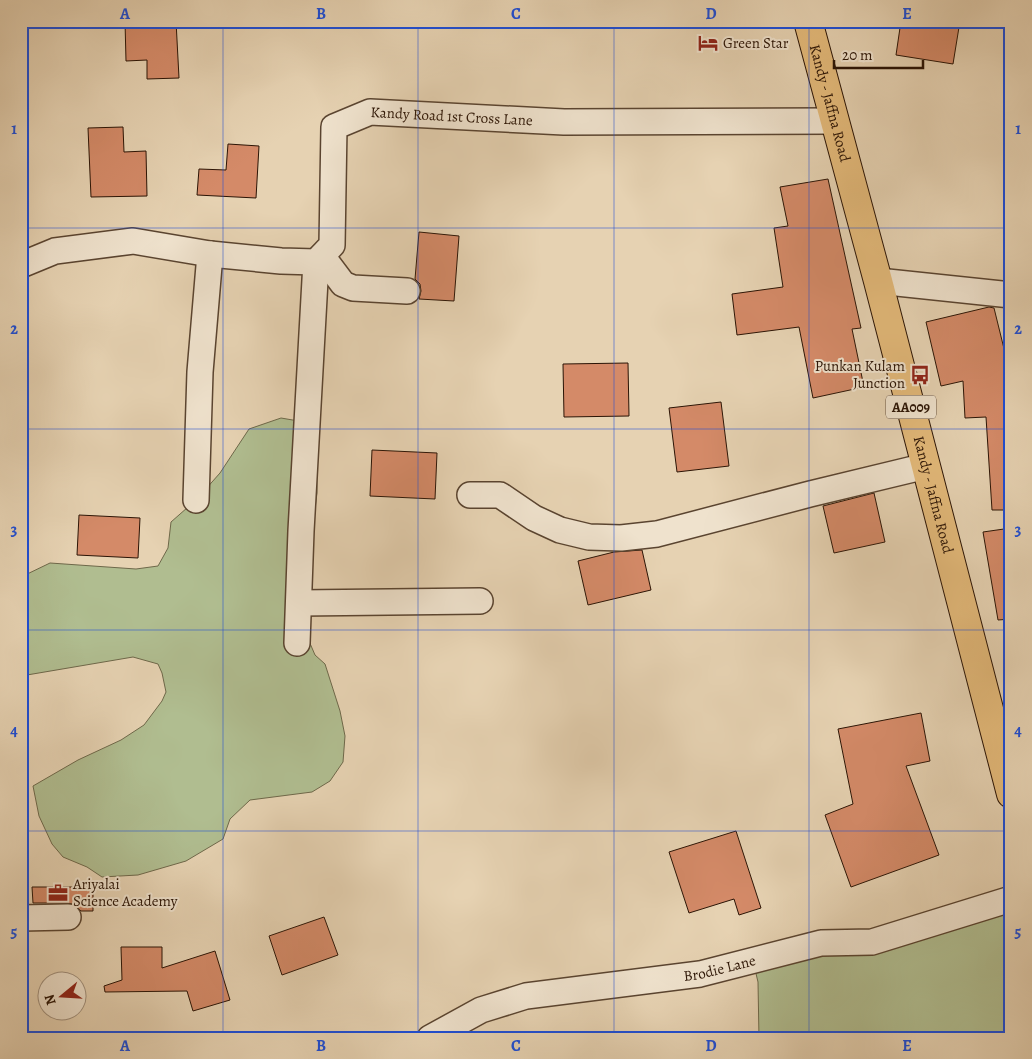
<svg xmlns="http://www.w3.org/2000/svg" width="1032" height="1059" font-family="Alegreya,serif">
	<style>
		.green { fill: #b0bd90; stroke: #6e684a }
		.building { fill: #d48a68; stroke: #2b1405 }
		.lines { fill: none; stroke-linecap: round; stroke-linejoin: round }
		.minor-casing { stroke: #5a4430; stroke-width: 28 }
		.trunk-casing { stroke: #2b1405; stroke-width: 30 }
		.minor { stroke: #efe2cd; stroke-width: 25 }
		.trunk { stroke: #e3b979; stroke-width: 28 }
		.grid { fill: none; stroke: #1d4ed8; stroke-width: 1; stroke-opacity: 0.55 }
		.labels { text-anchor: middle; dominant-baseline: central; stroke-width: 4; stroke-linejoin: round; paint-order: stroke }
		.shield { fill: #efe2cd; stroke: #665241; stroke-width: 1 }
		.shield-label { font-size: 14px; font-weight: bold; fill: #2b1405 }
		.poi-label { font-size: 15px; fill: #2b1405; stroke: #efe2cd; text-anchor: start }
		.street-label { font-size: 15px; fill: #2b1405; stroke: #efe2cd }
		.neatline { fill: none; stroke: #1d4ed8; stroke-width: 2 }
		.grid-label { font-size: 16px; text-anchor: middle; font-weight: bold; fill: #1d4ed8 }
	</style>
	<rect width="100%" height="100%" fill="#e6d2b2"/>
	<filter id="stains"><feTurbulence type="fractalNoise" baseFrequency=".004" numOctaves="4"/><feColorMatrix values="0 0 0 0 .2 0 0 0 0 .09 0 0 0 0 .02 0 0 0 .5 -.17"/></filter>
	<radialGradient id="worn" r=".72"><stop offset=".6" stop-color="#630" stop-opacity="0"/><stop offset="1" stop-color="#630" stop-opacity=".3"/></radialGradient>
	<g class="green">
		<path d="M281 418 316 424 317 493 303 604 309 641 315 655 325 664 340 711 345 736 343 762 330 781 312 792 250 800 230 819 223 839 186 861 138 875 102 877 87 867 63 857 52 844 39 816 33 786 78 760 121 740 144 725 162 701 166 692 162 673 158 664 133 657 21 676V577L50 563 136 569 158 566 168 548 171 522 196 500 220 473 249 429Z"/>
		<path d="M1011 899V1038H759L758 982 753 961Z"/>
	</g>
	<g class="building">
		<path d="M125 21H176L179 78 147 79V60L126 61Z"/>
		<path d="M901 21H960L953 64 896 55Z"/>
		<path d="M123 127 124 152 146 151 147 196 91 197 88 128Z"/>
		<path d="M228 144 259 146 256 198 197 195 199 169 226 170Z"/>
		<path d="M828 179 861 328 852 329 864 387 813 398 799 327 737 335 732 294 783 287 774 228 788 226 780 187Z"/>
		<path d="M419 232 459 236 454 301 419 299 421 291 420 284 415 279Z"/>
		<path d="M989 307 994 308 1008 365H1011V510H992L986 417 965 418 963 381 941 386 926 322Z"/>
		<path d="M628 363 629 416 564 417 563 364Z"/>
		<path d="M721 402 729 466 677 472 669 408Z"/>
		<path d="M372 450 437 453 435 499 370 496Z"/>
		<path d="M874 493 885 542 834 553 823 506Z"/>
		<path d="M79 515 140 518 138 558 77 555Z"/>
		<path d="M1011 528V619L998 620 983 532Z"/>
		<path d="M642 550 651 590 588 605 578 561 614 552Z"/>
		<path d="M921 713 930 761 906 766 939 855 851 887 825 815 853 804 838 729Z"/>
		<path d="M736 831 761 908 739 915 734 899 689 913 669 852Z"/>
		<path d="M32 887H93V911H81L75 905 68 903H33Z"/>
		<path d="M324 917 338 955 282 975 269 936Z"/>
		<path d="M121 947H162V968L215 951 230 1000 193 1011 187 991 105 992 104 986 122 980Z"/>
	</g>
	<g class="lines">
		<defs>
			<g id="minor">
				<path d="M322 256 343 284 353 288 407 291"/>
				<path id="s1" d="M21 265 55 251 133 241 210 254 281 261 316 262 332 245 334 127 370 112 564 122 833 121"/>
				<path d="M878 281 1011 295"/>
				<path d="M470 495H500L534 518 560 530 589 537 621 538 657 534 810 494 926 466"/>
				<path d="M196 500 200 372 210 254"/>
				<path d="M299 603 480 601"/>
				<path d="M297 643 301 531 316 262"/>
				<path d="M21 918 68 917"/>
				<path id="s2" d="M430 1038 481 1010 526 996 700 974 821 943 872 942 1011 899"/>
			</g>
			<g id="trunk">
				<path id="s3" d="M808 21 878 281 1011 794"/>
			</g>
		</defs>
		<use href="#minor" class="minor-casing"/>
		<use href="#trunk" class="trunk-casing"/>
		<use href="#minor" class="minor"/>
		<use href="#trunk" class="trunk"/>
	</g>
	<path class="grid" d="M223 21V1038M418 21V1038M614 21V1038M809 21V1038M21 228H1011M21 429H1011M21 630H1011M21 831H1011"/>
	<defs>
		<symbol id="hotel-bare" viewBox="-9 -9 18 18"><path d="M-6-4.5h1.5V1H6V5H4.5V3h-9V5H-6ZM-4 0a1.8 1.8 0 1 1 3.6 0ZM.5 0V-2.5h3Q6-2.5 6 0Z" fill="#8f2418" stroke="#efe2cd" stroke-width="2.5" paint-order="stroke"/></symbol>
		<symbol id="bus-bare" viewBox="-9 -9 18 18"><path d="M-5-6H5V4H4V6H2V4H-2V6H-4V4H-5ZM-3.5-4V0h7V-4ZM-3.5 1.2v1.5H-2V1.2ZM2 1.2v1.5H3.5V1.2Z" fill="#8f2418" stroke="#efe2cd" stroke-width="2.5" paint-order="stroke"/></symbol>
		<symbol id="office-bare" viewBox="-9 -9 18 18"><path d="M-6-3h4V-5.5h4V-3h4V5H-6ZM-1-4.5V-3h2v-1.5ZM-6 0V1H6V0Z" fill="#8f2418" stroke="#efe2cd" stroke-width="2.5" paint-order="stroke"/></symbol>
	</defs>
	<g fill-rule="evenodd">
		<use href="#hotel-bare" x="694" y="29" width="28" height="28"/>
		<use href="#bus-bare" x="906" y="361" width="28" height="28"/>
		<use href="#office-bare" x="44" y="879" width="28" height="28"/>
	</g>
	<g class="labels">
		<rect class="shield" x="886" y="395.5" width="50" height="23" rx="4"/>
		<g class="shield-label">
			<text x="911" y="407">AA009</text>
		</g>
		<g class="poi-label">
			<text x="723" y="43">Green Star</text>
			<text x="905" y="366" text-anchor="end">Punkan Kulam<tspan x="905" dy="17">Junction</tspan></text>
			<text x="73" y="884">Ariyalai<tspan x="73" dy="17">Science Academy</tspan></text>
		</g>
		<g class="street-label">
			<text stroke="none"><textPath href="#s3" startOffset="85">Kandy - Jaffna Road</textPath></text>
			<text stroke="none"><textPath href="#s1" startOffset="562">Kandy Road 1st Cross Lane</textPath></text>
			<text stroke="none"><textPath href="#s3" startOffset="490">Kandy - Jaffna Road</textPath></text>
			<text stroke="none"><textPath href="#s2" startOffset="301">Brodie Lane</textPath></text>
		</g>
	</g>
	<rect width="1032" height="1059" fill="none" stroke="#e6d2b2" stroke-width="55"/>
	<g transform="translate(62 996) rotate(252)"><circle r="24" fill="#efe2cd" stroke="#a1907d"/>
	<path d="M0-4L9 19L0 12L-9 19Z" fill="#8f2418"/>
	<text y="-8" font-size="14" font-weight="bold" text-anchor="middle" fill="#2b1405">N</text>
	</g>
	<path d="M834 60v8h89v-8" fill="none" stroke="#2b1405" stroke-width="2.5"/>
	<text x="842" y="60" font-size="15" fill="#2b1405" stroke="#efe2cd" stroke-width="4" paint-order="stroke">20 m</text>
	<rect x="28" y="28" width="976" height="1004" class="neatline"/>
	<g class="grid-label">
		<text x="125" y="19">A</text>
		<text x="321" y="19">B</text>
		<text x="516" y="19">C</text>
		<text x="711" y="19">D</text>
		<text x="907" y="19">E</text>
		<text x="14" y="134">1</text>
		<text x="1018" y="134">1</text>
		<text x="14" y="334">2</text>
		<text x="1018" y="334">2</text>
		<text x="14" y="535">3</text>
		<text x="1018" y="535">3</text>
		<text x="14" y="736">4</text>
		<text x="1018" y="736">4</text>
		<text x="14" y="937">5</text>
		<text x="1018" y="937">5</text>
		<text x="125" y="1051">A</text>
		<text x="321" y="1051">B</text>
		<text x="516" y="1051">C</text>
		<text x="711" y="1051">D</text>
		<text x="907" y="1051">E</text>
	</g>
	<rect width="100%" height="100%" filter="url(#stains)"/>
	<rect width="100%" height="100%" fill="url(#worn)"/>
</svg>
